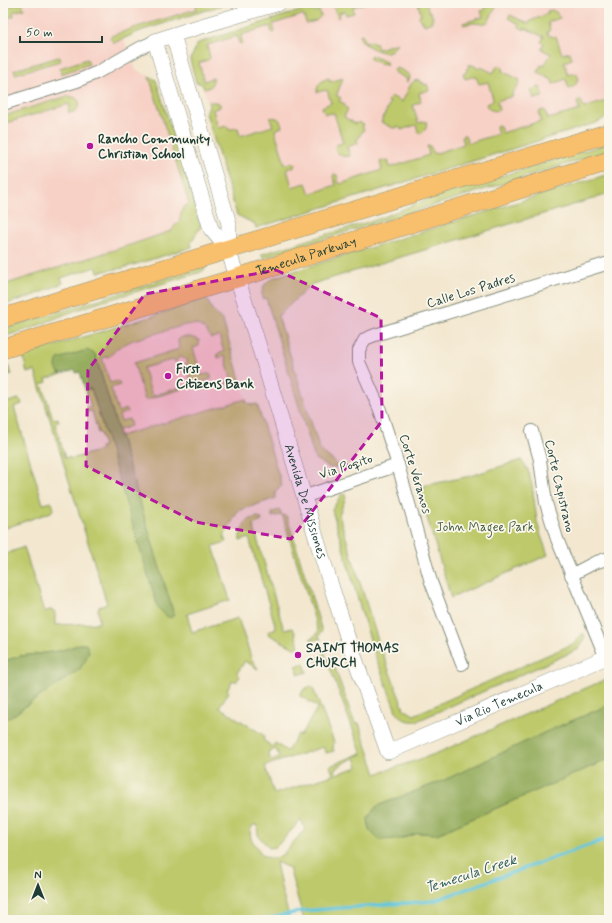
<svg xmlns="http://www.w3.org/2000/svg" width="612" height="923" font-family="Mynerve,sans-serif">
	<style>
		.built { fill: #f7d1c6 }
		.green { fill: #bdc96a; stroke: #6e834f; fill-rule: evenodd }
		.forest { fill: #96ad5e; stroke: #5a7549 }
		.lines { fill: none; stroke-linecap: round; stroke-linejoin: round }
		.stream { stroke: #62c7df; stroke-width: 3.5 }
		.minor-casing { stroke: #899282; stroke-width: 14 }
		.tertiary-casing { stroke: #899282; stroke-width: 16 }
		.primary-casing { stroke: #899282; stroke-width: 20 }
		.minor { stroke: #fff; stroke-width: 12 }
		.tertiary { stroke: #fff; stroke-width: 15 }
		.primary { stroke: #f8bf6c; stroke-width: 19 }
		.marked { fill: #b5179e; fill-opacity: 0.2; stroke: #b5179e; stroke-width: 3; stroke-dasharray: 8 5; stroke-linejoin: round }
		.poi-dot { fill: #b5179e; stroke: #fbf7ec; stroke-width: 1.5 }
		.labels { text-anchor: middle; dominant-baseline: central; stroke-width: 3.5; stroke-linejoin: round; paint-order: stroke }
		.poi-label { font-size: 13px; font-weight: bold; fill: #1f3d34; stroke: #fbf7ec; text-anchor: start }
		.street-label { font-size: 13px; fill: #1f3d34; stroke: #fbf7ec }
		.park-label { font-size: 13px; fill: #466042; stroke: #fbf7ec }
		.water-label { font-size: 14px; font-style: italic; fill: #30605f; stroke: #fbf7ec }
	</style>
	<rect width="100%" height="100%" fill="#fbf7ec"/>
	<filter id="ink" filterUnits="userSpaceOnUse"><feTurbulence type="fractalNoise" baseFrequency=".025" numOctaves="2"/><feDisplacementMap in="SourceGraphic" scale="8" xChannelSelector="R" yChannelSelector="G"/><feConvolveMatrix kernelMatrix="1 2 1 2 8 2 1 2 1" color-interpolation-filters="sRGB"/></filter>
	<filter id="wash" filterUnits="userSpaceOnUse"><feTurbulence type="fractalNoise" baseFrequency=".012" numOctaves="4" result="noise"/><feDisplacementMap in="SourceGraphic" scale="16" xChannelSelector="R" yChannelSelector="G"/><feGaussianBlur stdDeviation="0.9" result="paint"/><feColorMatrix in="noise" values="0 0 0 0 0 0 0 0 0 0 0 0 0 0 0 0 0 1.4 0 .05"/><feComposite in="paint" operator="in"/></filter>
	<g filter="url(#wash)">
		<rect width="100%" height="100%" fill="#f3e7cf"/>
		<g class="built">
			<path d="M3 3H229L140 31 124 39 136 70 156 80 201 226 96 266 3 296Z"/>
			<path d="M338 3H609V116L596 123 256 228 255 224 237 215 206 113 209 106 202 85 196 82 190 60 198 43 306 9 315 12 337 5Z"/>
			<path d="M210 307 215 314 223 321 246 399 120 436 95 354Z"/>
		</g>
		<g class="green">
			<path d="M3 3H10L11 6 22 3 24 9 13 12 14 16 7 18 9 23 3 25Z"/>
			<path d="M195 3H229L140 31 116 42 114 43 110 38 111 36 137 27 197 9Z"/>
			<path d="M338 3H367L353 7 354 13 346 15 345 11 339 13 340 17 338 18 333 6 337 5Z"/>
			<path d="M418 3H426L429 12H431L433 19 431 20 432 22 424 25 423 21 421 22 419 16 421 15Z"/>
			<path d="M491 3H498L488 22C483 24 479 24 474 23 471 23 467 24 464 25L463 23 483 17 481 11 485 10 484 6 491 4Z"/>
			<path d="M306 9 315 12 319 10 321 16 316 21 307 23H306L304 16 302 15 273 24 275 32 274 33H272L270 26 241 35 242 42 241 44 239 43 237 36 207 45 210 58 208 60 199 63 204 81 213 78V81L210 87 204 89 202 84 196 82 190 60 198 43Z"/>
			<path d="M552 10 556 12 560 18 548 22 550 30 548 31 547 34 553 37 556 36 562 54 570 52 572 59 564 62 568 75 577 73C579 81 577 86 569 89L566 79 553 84 552 80 538 72 541 65 544 66 551 54 541 49 544 44 541 42 544 37 525 28 524 30 518 26 519 24 508 18 510 15 529 24 530 21 543 16V15L548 14 547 11Z"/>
			<path d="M362 34 365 43 372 41 373 44 376 43 378 49 398 43C394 48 391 52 385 52 380 53 367 46 364 43 361 41 360 38 359 35Z"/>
			<path d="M371 55 386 62 387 65 383 63 382 65 369 58Z"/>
			<path d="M59 57 60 61 15 74 14 70Z"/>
			<path d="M87 59 89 64 61 74 60 68Z"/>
			<path d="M468 65H473L479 69 481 67 493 73 498 65 503 68 502 71 520 80 517 88 512 93 513 96 497 101 499 110C493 112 488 110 486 104L493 101V99L488 82 479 84 476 77 475 76 465 79 463 74 467 72 466 69 469 68Z"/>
			<path d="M397 68 409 74 410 78 408 82 406 81 407 79 394 72 395 69Z"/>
			<path d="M149 76 156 80 201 226 191 242 192 247 123 268 98 272 96 267 61 278 63 283 35 295 3 305V285L133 244 171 231C174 228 175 224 179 222L182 209 189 203Z"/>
			<path d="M329 78 330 82 343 78 337 94V96L341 98 339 101 345 104 344 106 348 109 344 117 356 124 358 122 364 125 362 128 364 129 357 140 358 143 347 147 350 156C343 158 337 154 335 148L336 145 342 143 343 142 334 113 325 114 322 107 331 103 327 90 317 92C317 84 322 80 329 78Z"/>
			<path d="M419 80 420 83 423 82 424 85 427 84 429 90 419 93 421 102 413 105 418 123 426 121C428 127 425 132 419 134L416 125 401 130 400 127 393 128 381 122 390 103 388 102 391 96 402 102 411 84 414 81Z"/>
			<path d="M540 87 543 95 542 97 534 99 531 90Z"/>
			<path d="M68 96 76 98 79 101C80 108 76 112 70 113L68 112 70 106 69 104 3 124V116Z"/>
			<path d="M579 100 581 101 584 108 609 100V116L596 123 256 228 255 224 237 215 206 113 209 106 208 102H216L220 104V107L214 109 213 110 218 127 219 128 226 126H227L229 130 236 128H238L240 136 273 126 270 118C278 116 281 120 282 127L275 130V131L285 164 294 163 295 164 294 167 287 169 292 187 306 183 310 194 336 185 333 177 334 174 337 175 339 183 340 184 382 170 380 162 386 160H388L390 167H392L429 155 427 146H430L434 154 464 144 462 137 463 135H465L468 142 469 143 498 134 496 127V126L498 125 500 126 502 133 541 121 539 114 540 111 544 110 545 111 548 119 580 110 577 102Z"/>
			<path d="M609 143V151L263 258 262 257V254L378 219 433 197Z"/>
			<path d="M609 174V194L312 284 278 316 320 450 336 463 337 467 330 468 315 459 266 298 262 299C261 287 265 282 275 277Z"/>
			<path d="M203 267H205V269L201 272 88 306 68 313 32 328 3 337V329Z"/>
			<path d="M206 298 213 311 223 321 241 383C235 385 231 386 225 383L232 381 225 356 218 358 217 354 224 352 219 336 211 338C204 326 198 323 185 325L133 340 117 348 110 356 102 358 110 383 118 381 120 385 111 388 118 412 127 409 128 412 119 415 121 421 129 419 131 426 118 430 95 354 58 373 62 374 46 379 47 382 42 384 53 419 58 418 59 421 55 423 65 458 70 457 71 459 101 450 100 447 104 446 100 433H98L92 411 88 412 87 408 91 407 85 389H91L92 391 134 528 174 615 120 436 246 399V402L252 405 257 404 282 486 278 488 275 493 276 498 238 511 224 536 226 542 213 546 230 600 187 614 192 632 238 618 252 660 258 669 245 661 237 673 240 676 236 682 233 680 227 690 229 692 219 707 265 736 263 740 273 747 275 743 287 751 298 734 300 736 318 707 300 696 304 689 311 686 313 688 334 742 333 748 334 751 326 753 323 747 265 766 274 794 333 775 330 766 361 753 357 756 362 754 327 660 319 662 316 661V659L325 653 326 658 332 660 355 724 359 723 376 774 435 754 609 678V705L548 731 447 779 377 806 400 839 419 833 437 834 609 759V920H304L289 868 276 862 282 892 290 920H3V721L15 714 27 705 80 669 79 644C60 653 41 653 21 656 15 657 9 660 3 661V555L24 547 44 612 50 610 54 611 55 613V625L99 623 98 609 99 607 107 604 35 371 27 373 23 355 150 317ZM276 749 280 758 271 761 268 752ZM355 757V758L358 767 336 774 334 769ZM301 820 305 829 283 854 277 858H269L263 856 251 839 250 831 253 825H257L258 835 269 848 276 847Z"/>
			<path d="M182 337H191L199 340V346L193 348 201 375 208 374 211 375V379L192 385 186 363 188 361 179 356 176 362 172 360 143 368 152 396 181 387 182 389 145 400 134 363 179 349 178 340Z"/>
			<path d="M3 361H5L8 366 12 374 3 376Z"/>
			<path d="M18 399 21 401 22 404 14 407 43 504 51 502C54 505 54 509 51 512L3 529V414L7 412 4 405 5 403Z"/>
			<path d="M521 460 528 470 532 485 537 521 541 536 548 555 451 598 418 487 470 476Z"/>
			<path d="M345 494 346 497 339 515 380 647 404 709 414 715 536 660 575 643 582 634H584L585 637 579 649 417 721C408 722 401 720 396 711L375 655 363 617 332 510 341 495Z"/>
			<path d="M280 510 281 514 287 517 322 631 319 636 321 639H317L313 641 310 639 316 635 318 631 283 517 280 515 272 517V514L273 512Z"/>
			<path d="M258 517 261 518 262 521 253 525 284 630 292 628 294 630 299 646 296 648H294L268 634 269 631 276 628 249 538 240 541C239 535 243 525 247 521 250 519 254 518 258 517Z"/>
			<path d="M304 663 307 672 299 675 296 666Z"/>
		</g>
		<g class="forest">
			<path d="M87 350 95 354 174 615 171 618 166 616 158 608 92 391 91 389H85L80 372 76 373 75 370 62 374C55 371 55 365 58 359Z"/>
			<path d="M79 644H86L89 651 85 661 80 669 27 705 15 714 3 721V661C9 660 15 657 21 656 41 653 60 653 79 644Z"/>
			<path d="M609 705V759L437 834 419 833 400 839 379 840 369 830 368 818 377 806 447 779 548 731Z"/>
		</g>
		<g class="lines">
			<path class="stream" d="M263 920 302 911 433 901 609 838"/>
		</g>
	</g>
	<g filter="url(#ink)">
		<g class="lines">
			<defs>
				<g id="minor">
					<path d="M3 104 77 81 98 72 140 48 155 41"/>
					<path d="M532 431 540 460 546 503 557 539 606 658"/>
					<path d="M303 497 398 465"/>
					<path d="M571 575 594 563 609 558"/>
					<path d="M462 664 431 582 398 465 380 410 359 362V350L365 339 375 335 609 263"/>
				</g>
				<g id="tertiary">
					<path id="s1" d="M279 3 185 31 155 41 211 229 228 249 263 359 322 557 348 639 388 752 609 656"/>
					<path d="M173 35 229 224 228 249"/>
				</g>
				<g id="primary">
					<path d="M3 318 609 133"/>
					<path id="s2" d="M3 349 237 278 609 161"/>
				</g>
			</defs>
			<use href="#minor" class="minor-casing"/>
			<use href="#tertiary" class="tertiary-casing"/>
			<use href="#primary" class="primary-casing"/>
			<use href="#minor" class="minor"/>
			<use href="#tertiary" class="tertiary"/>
			<use href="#primary" class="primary"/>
		</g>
	</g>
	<path class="marked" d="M276 270 381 318 382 421 291 539 195 522 86 466 88 370 145 294Z"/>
	<g class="poi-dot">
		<circle cx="90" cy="146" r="4"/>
		<circle cx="168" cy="376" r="4"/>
		<circle cx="298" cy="655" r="4"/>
	</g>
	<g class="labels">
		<g class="poi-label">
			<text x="98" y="139">Rancho Community<tspan x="98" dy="15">Christian School</tspan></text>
			<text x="176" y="369">First<tspan x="176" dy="15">Citizens Bank</tspan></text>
			<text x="306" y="648">SAINT THOMAS<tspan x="306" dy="15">CHURCH</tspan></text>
		</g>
		<g class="street-label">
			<text stroke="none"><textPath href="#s2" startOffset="317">Temecula Parkway</textPath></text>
			<text transform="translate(471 291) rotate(-17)">Calle Los Padres</text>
			<text transform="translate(346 467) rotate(-18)">Via Poqito</text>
			<text transform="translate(415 474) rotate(73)">Corte Veranos</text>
			<text transform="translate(559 486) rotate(77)">Corte Capistrano</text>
			<text stroke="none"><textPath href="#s1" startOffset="616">Avenida De Missiones</textPath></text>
			<text stroke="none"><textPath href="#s1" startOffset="1001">Via Rio Temecula</textPath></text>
		</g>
		<g class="park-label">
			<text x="485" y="527">John Magee Park</text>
		</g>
		<g class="water-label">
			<text transform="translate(471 874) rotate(-18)">Temecula Creek</text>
		</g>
	</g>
	<rect width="612" height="923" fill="none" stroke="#fbf7ec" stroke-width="16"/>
	<g transform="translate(38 885)" stroke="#fbf7ec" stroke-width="3" paint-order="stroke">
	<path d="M0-3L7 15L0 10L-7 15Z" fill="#1f3d34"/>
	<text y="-6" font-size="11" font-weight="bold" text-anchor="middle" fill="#1f3d34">N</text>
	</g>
	<path d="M20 36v6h82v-6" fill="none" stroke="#1f3d34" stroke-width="2"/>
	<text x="26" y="36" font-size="12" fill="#1f3d34" stroke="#fbf7ec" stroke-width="3" paint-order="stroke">50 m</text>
</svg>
